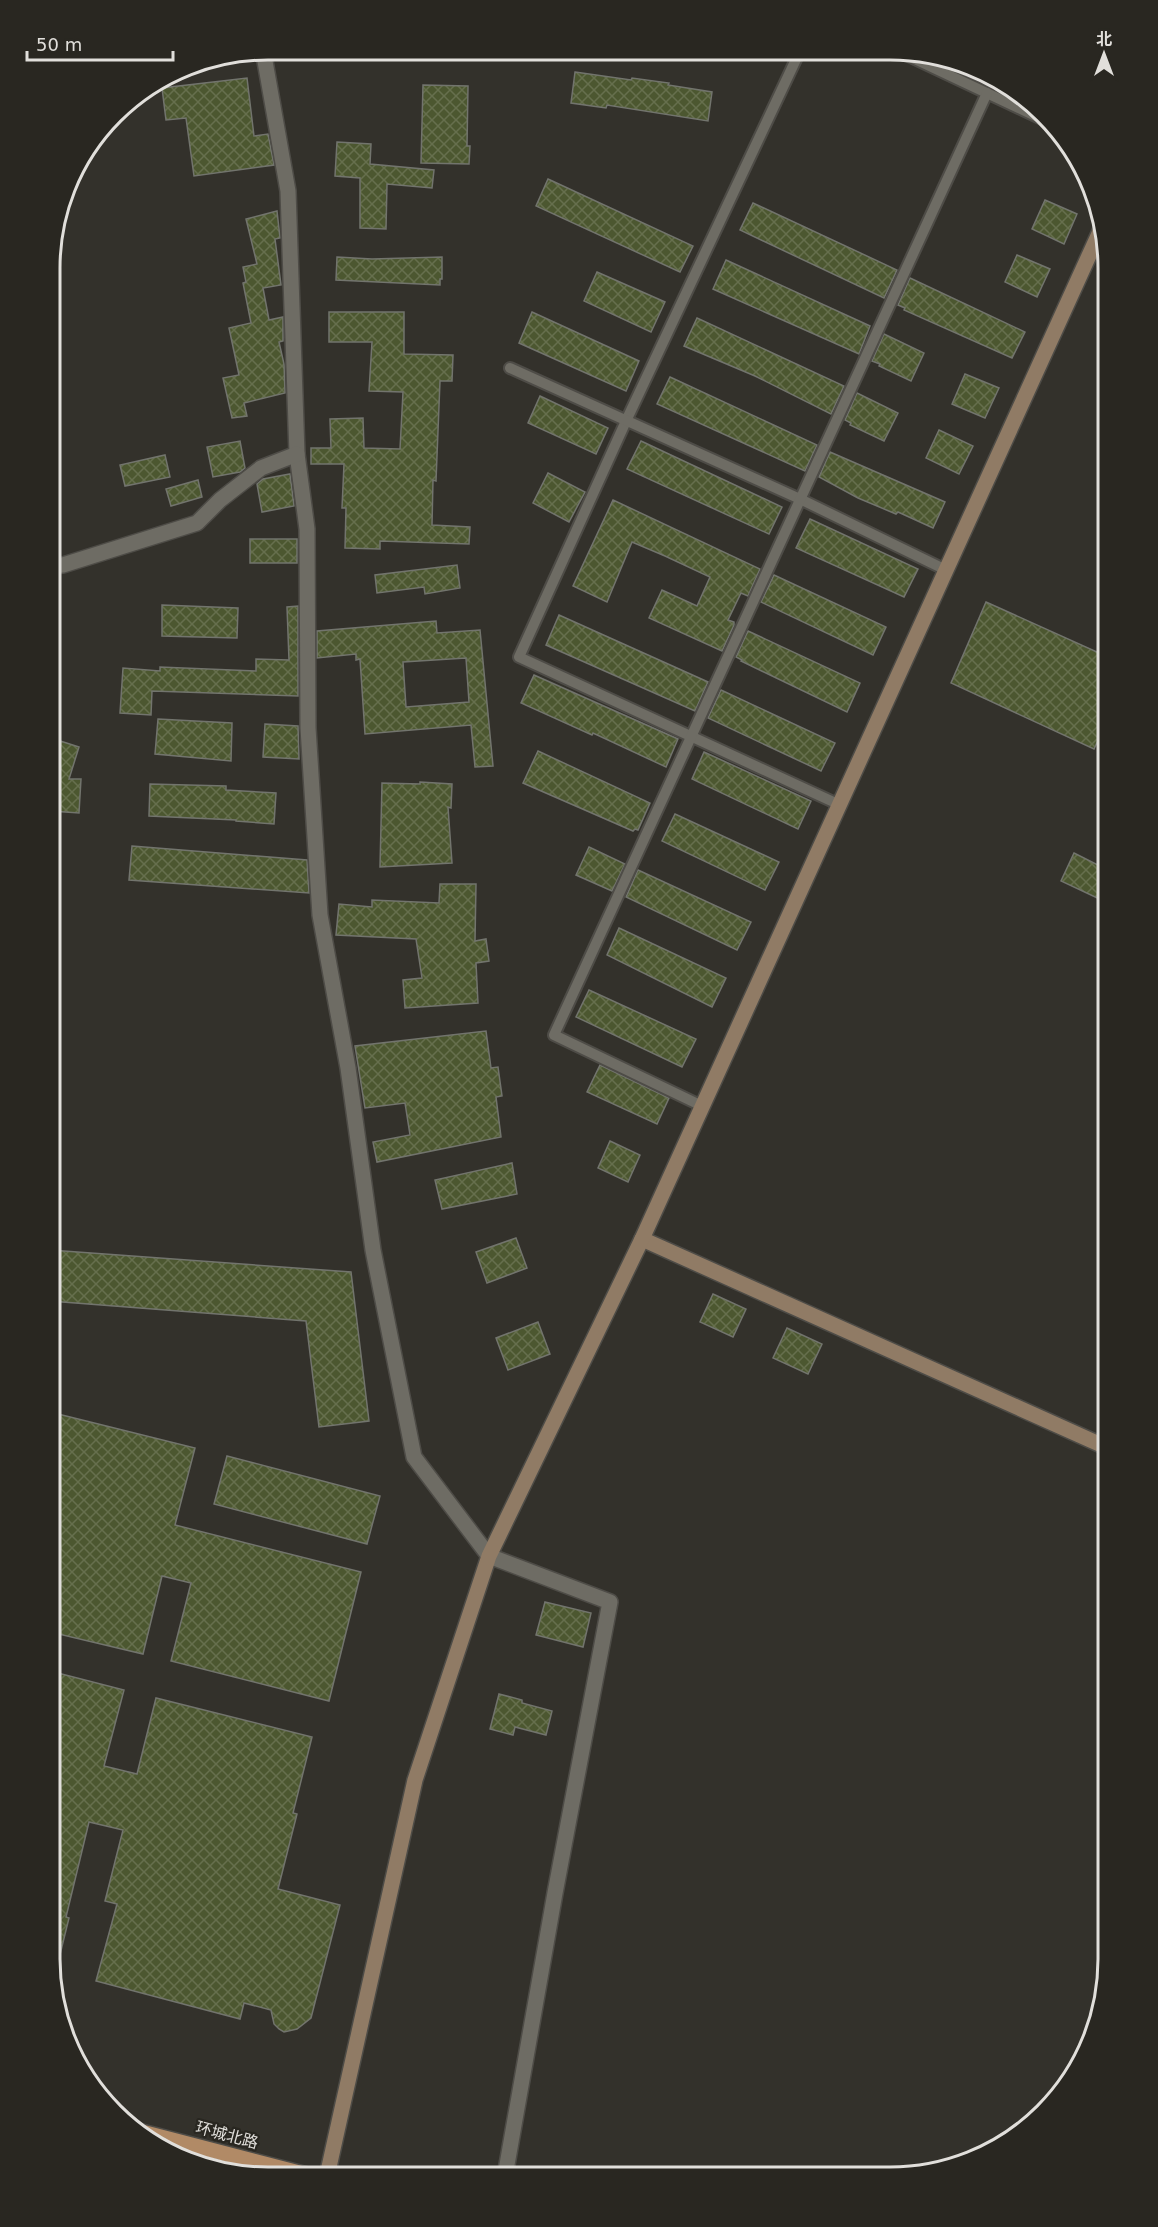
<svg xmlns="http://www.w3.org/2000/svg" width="1158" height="2227" font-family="'DejaVu Sans','Noto Sans SC',sans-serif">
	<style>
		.building { fill: url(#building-cross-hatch); stroke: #72746d; stroke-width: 1.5; fill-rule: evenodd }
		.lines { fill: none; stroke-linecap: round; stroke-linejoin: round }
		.lane-casing { stroke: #4e4c47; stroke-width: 14 }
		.street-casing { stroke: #4e4c47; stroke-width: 18 }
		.secondary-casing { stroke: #4e4c47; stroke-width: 18 }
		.primary-casing { stroke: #4e4c47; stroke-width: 18 }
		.lane { stroke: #6e6c64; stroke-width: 10 }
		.street { stroke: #6e6c64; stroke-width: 15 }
		.secondary { stroke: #907b65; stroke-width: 15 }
		.primary { stroke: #b18a66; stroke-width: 15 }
		.labels { text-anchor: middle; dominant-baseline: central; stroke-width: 4.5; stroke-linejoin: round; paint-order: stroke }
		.street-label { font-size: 16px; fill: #e1dfdb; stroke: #292721 }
		.rim { fill: none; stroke: #e1dfdb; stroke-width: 3 }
	</style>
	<defs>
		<pattern id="building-cross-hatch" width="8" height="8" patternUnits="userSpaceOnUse" patternTransform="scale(1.5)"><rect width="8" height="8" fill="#4c5730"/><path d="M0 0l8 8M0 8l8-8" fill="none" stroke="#666f4d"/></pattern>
	</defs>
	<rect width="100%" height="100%" fill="#33312b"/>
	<g class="building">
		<path d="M575 72 631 80 632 78 669 83 668 85 712 92 708 121 607 105 606 108 571 103Z"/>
		<path d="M247 78 254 136 268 134 274 165 194 176 186 118 166 120 162 88Z"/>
		<path d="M423 85 468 86 467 146H470L469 164 421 163Z"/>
		<path d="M337 142 371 144 370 164 434 170 432 188 387 184 386 229 360 228V178L335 176Z"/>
		<path d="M548 179 693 246 680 272 536 206Z"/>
		<path d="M1045 200 1077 214 1064 244 1032 229Z"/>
		<path d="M753 203 897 270 884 298 740 230Z"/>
		<path d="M277 211 280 238 275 239 281 285 263 288 269 320 283 317V341L279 342 284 364 285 393 244 403 247 416 232 418 223 378 239 375 229 328 251 323 243 283 246 282 243 267 257 264 246 219Z"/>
		<path d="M1017 255 1050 269 1037 297 1005 282Z"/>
		<path d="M337 257 372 259 442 257V279H440V285L336 280Z"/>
		<path d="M726 260 870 326 859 354 713 289Z"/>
		<path d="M597 272 665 302 651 332 584 301Z"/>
		<path d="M910 278 1025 332 1012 358 904 310 905 308 898 305Z"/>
		<path d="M329 312H404V354L453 355 452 381H440L436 481 433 480 432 525 470 527 469 544 380 541V549L345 548 346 508H342L344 464H311V448H331L330 419 363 418 364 448 400 449 403 392 369 391 372 342H329Z"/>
		<path d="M532 312 639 361 626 391 519 343Z"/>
		<path d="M697 318 844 386 831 414 755 376 684 346Z"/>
		<path d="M884 334 924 353 911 381 879 366 880 364 872 361Z"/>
		<path d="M965 374 999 388 985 418 952 404Z"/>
		<path d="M670 377 817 445 805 471 657 404Z"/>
		<path d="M857 393 898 413 884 441 850 425 851 423 845 420Z"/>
		<path d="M540 396 608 428 596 454 528 423Z"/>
		<path d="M939 430 973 446 959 474 926 458Z"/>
		<path d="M240 441 245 468 240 472 213 477 207 447Z"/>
		<path d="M641 441 782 507 769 534 627 469Z"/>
		<path d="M830 452 945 502 933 528 898 512 896 514 858 498 819 477Z"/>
		<path d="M165 455 170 477 125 486 120 465Z"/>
		<path d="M548 473 585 492 569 522 533 503Z"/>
		<path d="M290 474 294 506 262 512 257 484 263 479Z"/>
		<path d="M198 480 202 497 171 506 166 489Z"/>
		<path d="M613 500 760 569 748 596 741 593 728 620 734 622V625L722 651 649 618 662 590 697 606 710 577 665 556 632 542 607 602 573 586Z"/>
		<path d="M810 519 918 569 904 597 796 548Z"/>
		<rect x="250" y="539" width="47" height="24"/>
		<path d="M457 565 460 588 425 594 424 587 377 593 375 575Z"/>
		<path d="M774 575 886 627 873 655 761 602Z"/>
		<path d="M986 602 1108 657V719L1094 749 951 683Z"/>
		<path d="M162 605 238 608 237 638 162 636Z"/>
		<path d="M298 606V696L152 691 151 715 120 713 123 668 160 671V667L256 671V659L289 660 287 607Z"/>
		<path d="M559 615 708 682 695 711 546 645Z"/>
		<path d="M436 621 437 633 480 630 493 766 475 767 471 725 365 734 360 659 356 660V654L317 658V631ZM466 658 469 702 406 707 403 662Z"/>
		<path d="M748 631 860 683 847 712 741 661 742 660 736 657Z"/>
		<path d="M534 675 678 739 666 767 593 733 592 735 521 703Z"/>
		<path d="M721 690 835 743 821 771 708 718Z"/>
		<path d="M158 719 232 723 231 761 155 754Z"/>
		<path d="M265 724 298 726 299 759 263 757Z"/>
		<path d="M51 738 79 747 69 779H81L79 813 51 811Z"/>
		<path d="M538 751 650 803 638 830 635 829 633 831 523 783Z"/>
		<path d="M704 752 811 801 798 829 692 779Z"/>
		<path d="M420 782 452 784 451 808 448 807 452 863 380 867 382 783 420 784Z"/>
		<path d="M150 784 226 786V790L276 793 274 824 236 821V820L149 816Z"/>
		<path d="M675 814 779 862 765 890 662 841Z"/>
		<path d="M132 846 307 860 309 893 129 880Z"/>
		<path d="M589 847 625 864 612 891 576 875Z"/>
		<path d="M1074 853 1106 869 1108 872V903L1061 881Z"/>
		<path d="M638 870 751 922 737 950 626 897Z"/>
		<path d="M440 884H476L475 941 486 939 489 961 476 963 478 1003 405 1008 403 980 422 978 416 939 336 935 339 904 372 907V900L439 903Z"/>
		<path d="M619 928 726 978 712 1007 607 955Z"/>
		<path d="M589 990 696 1039 682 1067 576 1017Z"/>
		<path d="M486 1031 491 1068 498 1067 502 1096 496 1097 501 1137 377 1162 373 1142 410 1135 405 1103 365 1108 355 1046Z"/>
		<path d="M600 1065 669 1098 657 1124 587 1092Z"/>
		<path d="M610 1141 640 1155 628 1182 598 1168Z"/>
		<path d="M512 1163 517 1194 442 1209 435 1180Z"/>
		<path d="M516 1238 527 1268 487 1283 476 1252Z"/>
		<path d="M50 1250 351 1272 369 1421 319 1427 306 1321 50 1301Z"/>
		<path d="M713 1294 746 1309 733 1337 700 1322Z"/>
		<path d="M538 1322 550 1354 508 1370 496 1338Z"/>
		<path d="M787 1328 822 1344 808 1374 773 1358Z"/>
		<path d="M50 1412 195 1448 175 1525 361 1572 329 1701 171 1661 191 1583 162 1576 143 1654 50 1632Z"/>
		<path d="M227 1456 380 1496 367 1544 214 1504Z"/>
		<path d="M545 1602 591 1613 583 1647 536 1635Z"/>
		<path d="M50 1671 124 1690 104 1766 137 1774 156 1698 312 1737 293 1813 297 1814 278 1889 340 1905 311 2018 297 2029 284 2032 279 2029 274 2024 271 2010 244 2003 240 2019 96 1981 117 1904 105 1901 123 1830 89 1822 66 1917 69 1918 55 1975 52 1974 50 1959Z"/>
		<path d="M499 1694 522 1700V1703L552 1711 546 1735 515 1727 513 1735 490 1729Z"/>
	</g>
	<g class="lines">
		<defs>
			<g id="lane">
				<path d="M799 53 626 421 519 657 840 805"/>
				<path d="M902 53 1046 121"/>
				<path d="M510 368 800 499 946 570"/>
				<path d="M702 1106 554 1035 987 93"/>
			</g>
			<g id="street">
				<path d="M263 50 288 191 297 454 307 529 308 728 320 915 348 1068 373 1250 414 1457 489 1556 610 1602 555 1893 505 2176"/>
				<path d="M51 566 63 565 197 523 220 500 261 468 297 454"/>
			</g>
			<g id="secondary">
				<path d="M642 1239 1108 1448"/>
				<path d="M327 2176 415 1780 489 1556 642 1239 1102 227"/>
			</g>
			<path id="primary" d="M134 2130 311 2176"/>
		</defs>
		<use href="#lane" class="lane-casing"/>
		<use href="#street" class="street-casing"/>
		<use href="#secondary" class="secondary-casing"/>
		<use href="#primary" class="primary-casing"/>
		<use href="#lane" class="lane"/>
		<use href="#street" class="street"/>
		<use href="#secondary" class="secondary"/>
		<use href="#primary" class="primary"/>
	</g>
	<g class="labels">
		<g class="street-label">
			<text transform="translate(227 2135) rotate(15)">环城北路</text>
		</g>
	</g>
	<path d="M0 0H1158V2227H0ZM268 60H890A208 208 0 0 1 1098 268V1959A208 208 0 0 1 890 2167H268A208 208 0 0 1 60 1959V268A208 208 0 0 1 268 60Z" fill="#292721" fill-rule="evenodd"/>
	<path class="rim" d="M268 60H890A208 208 0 0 1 1098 268V1959A208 208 0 0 1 890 2167H268A208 208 0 0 1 60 1959V268A208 208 0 0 1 268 60Z"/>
	<g transform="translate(1104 54)" stroke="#292721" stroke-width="4.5" paint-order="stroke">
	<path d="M0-4.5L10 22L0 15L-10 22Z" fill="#e1dfdb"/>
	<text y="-9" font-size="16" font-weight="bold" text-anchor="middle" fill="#e1dfdb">北</text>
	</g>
	<path d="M27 51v9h146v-9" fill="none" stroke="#e1dfdb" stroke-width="3"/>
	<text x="36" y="51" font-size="18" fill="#e1dfdb" stroke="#292721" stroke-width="4.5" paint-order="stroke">50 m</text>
</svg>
